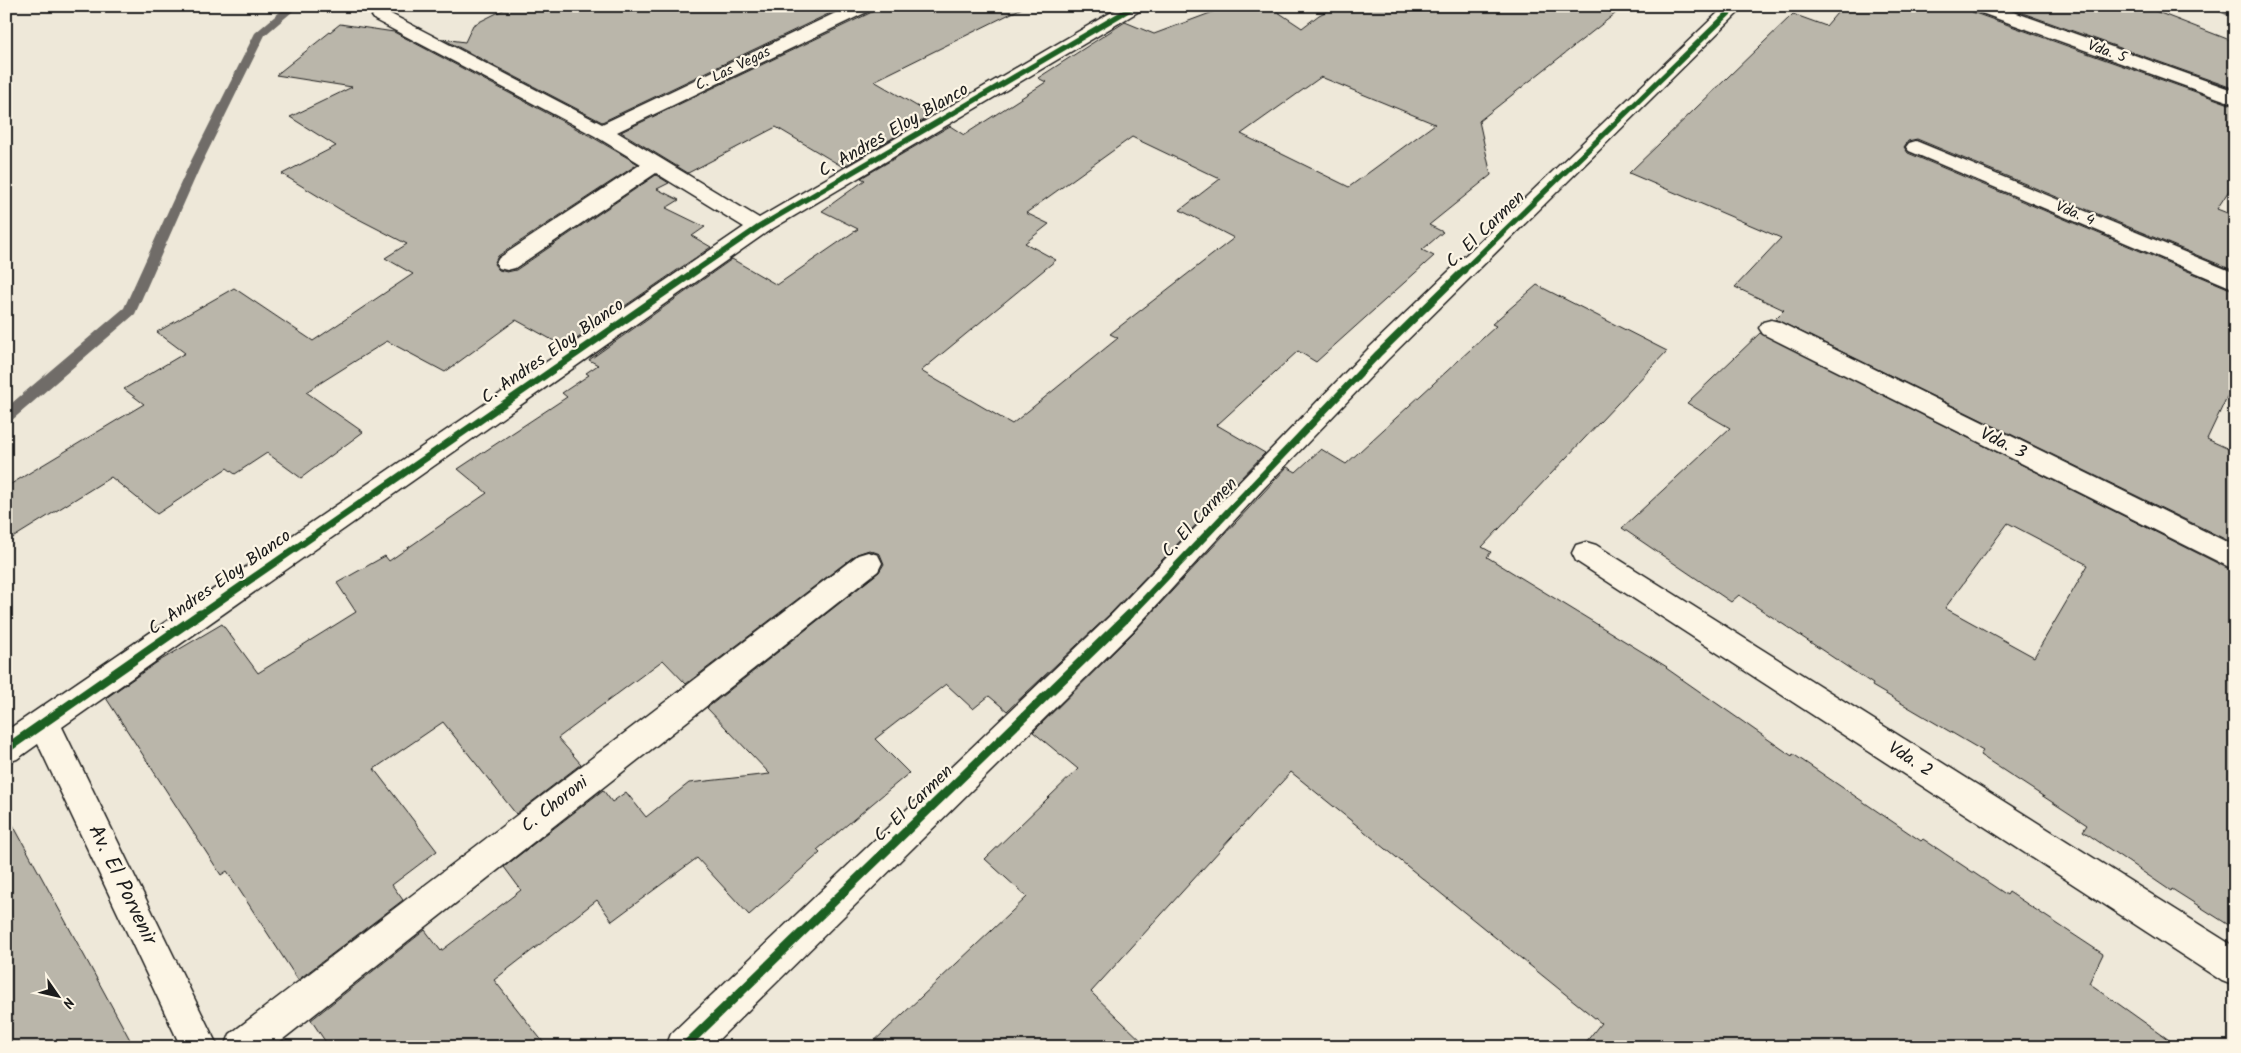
<svg xmlns="http://www.w3.org/2000/svg" width="2241" height="1053" font-family="Kalam,sans-serif">
	<style>
		.lines { fill: none; stroke-linecap: round; stroke-linejoin: round }
		.stream { fill: #6f6c67; fill-rule: evenodd }
		.building { fill: #bab6aa; stroke: #1c1c1c; fill-rule: evenodd }
		.minor-casing { stroke: #1c1c1c; stroke-width: 3 }
		.minor { fill: #fcf5e5; fill-rule: evenodd }
		.cycleway-far2-casing { stroke: #fcf5e5; stroke-width: 8 }
		.cycleway-far1-casing { stroke: #fcf5e5; stroke-width: 10 }
		.cycleway-casing { stroke: #fcf5e5; stroke-width: 12 }
		.cycleway-far2 { stroke: #1b5e20; stroke-width: 5.5 }
		.cycleway-far1 { stroke: #1b5e20; stroke-width: 7 }
		.cycleway { stroke: #1b5e20; stroke-width: 9 }
		.labels { text-anchor: middle; dominant-baseline: central; stroke-width: 4.5; stroke-linejoin: round; paint-order: stroke }
		.far-street-label { font-size: 15px; fill: #1c1c1c; stroke: #fcf5e5 }
		.street-label { font-size: 18px; fill: #1c1c1c; stroke: #fcf5e5 }
		.near-street-label { font-size: 21px; fill: #1c1c1c; stroke: #fcf5e5 }
	</style>
	<rect width="100%" height="100%" fill="#eee8d9"/>
	<filter id="ink" filterUnits="userSpaceOnUse"><feTurbulence type="fractalNoise" baseFrequency=".02" numOctaves="2"/><feDisplacementMap in="SourceGraphic" scale="10" xChannelSelector="R" yChannelSelector="G"/><feConvolveMatrix kernelMatrix="1 2 1 2 8 2 1 2 1" color-interpolation-filters="sRGB"/></filter>
	<g filter="url(#ink)">
		<g class="lines">
			<g class="stream">
				<path d="M287 6H299L265 35 200 167 135 314 11 421 6 422V408L124 308 188 167 255 33Z"/>
				<path d="M2206 6H2221L2235 12V19Z"/>
			</g>
		</g>
		<g class="building">
			<path d="M511 6H845L602 122 443 39 465 42 473 25Z"/>
			<path d="M876 6H1026L874 81 932 115 843 167 776 127 688 173 621 132 872 12Z"/>
			<path d="M1229 6H1269L1302 28 1319 15 1337 6H1625L1479 121 1491 175 1429 225 1443 232 1422 250 1434 256 1316 362 1298 351 1217 425 1265 453 1111 613 1007 711 989 696 973 709 946 684 875 739 909 773 817 850 820 853 749 915 697 858 612 921 597 900 494 980 547 1047H329L311 1020 425 930 441 951 521 890 504 867 603 790 612 802 626 792 646 817 689 783 770 774 707 708 879 572 884 564 880 554 869 550 857 554 686 684 663 660 558 738 581 764 516 814 443 722 374 769 437 851 392 885 403 900 298 980 227 871 221 875 106 698 156 663 222 624 258 673 356 612 337 583 385 556 389 561 487 493 458 469 567 397 562 393 589 375 586 373 598 365 589 360 732 259 777 285 858 229 822 211 865 180 861 178 950 126 964 135 1046 82 1038 78 1125 22 1154 34ZM1321 77 1435 124 1349 187 1241 134ZM1132 137 1220 179 1180 210 1234 238 1110 334 1118 338 1012 424 921 371 1056 260 1025 243 1049 224 1026 213Z"/>
			<path d="M1843 6H1968L1972 12 2235 106V181L2217 209 2235 216V271L1917 139 1908 141 1904 147 1908 153 2235 291V380L2207 439 2235 452V544L1775 319 1784 310 1735 287 1781 238 1629 173 1793 14 1826 26Z"/>
			<path d="M2003 6H2142L2235 42V89Z"/>
			<path d="M340 24 394 32 594 138 638 164 498 256 494 264 499 270 507 272 516 270 656 175 669 183 657 189 679 200 666 208 705 227 692 236 711 247 565 347 516 320 445 372 387 341 306 392 363 432 301 478 267 453 235 474 227 468 157 514 111 477 6 542V487L144 404 124 389 185 353 157 332 234 288 313 341 413 274 385 258 407 244 341 210 282 174 336 146 290 117 352 87 276 75Z"/>
			<path d="M1537 285 1667 351 1482 547 1491 552 1487 557 1667 667 1666 668 1792 756 1793 754 1921 841 1923 839 2007 895 2009 892 2103 954 2089 983 2179 1047H1582L1601 1023 1291 772 1091 992 1148 1047H868L1027 897 985 859 1078 769 1033 732 1133 633 1287 467 1296 472 1321 449 1346 464 1496 326 1492 324Z"/>
			<path d="M1760 333 2235 572V929L2172 889 2171 891 2083 831 2087 825 1980 755 1983 751 1872 686 1873 684 1739 595 1731 602 1622 528 1730 428 1687 403ZM2008 523 2088 565 2034 657 1945 608Z"/>
			<path d="M6 812 134 1047H6Z"/>
		</g>
		<g class="lines">
			<defs>
				<g id="minor">
					<path d="M850 6H874L871 10 617 132 759 218 1122 6H1144L1141 10 767 232 62 727 218 1047H181L38 744 17 759 6 763V731L744 227 656 173 515 268 507 270 499 268 496 263 499 258 641 164 595 136 375 20 372 16 375 12 381 11 387 12 602 124Z"/>
					<path d="M1725 6 1744 7 1387 360 1263 489 1132 632 711 1047H666L671 1034 1112 614 1369 348Z"/>
					<path d="M1970 6H1997L2235 91V104L1973 10Z"/>
					<path d="M1916 141 2235 273V289L1909 151 1906 147 1909 143Z"/>
					<path d="M1771 320 1779 322 2235 546V570L1763 334 1759 328 1763 322Z"/>
					<path d="M1586 542 1596 545 2235 947V986L2222 981 1576 561 1572 553 1576 545Z"/>
					<path d="M868 552 878 555 882 563 878 571 273 1047H225L230 1034 858 555Z"/>
				</g>
			</defs>
			<use href="#minor" class="minor-casing"/>
			<use href="#minor" class="minor"/>
			<defs>
				<g id="cycleway-far2">
					<path d="M695 271 759 227 1135 6"/>
					<path d="M1463 271 1735 7"/>
				</g>
				<g id="cycleway-far1">
					<path d="M198 616 697 270"/>
					<path d="M1129 616 1378 354 1464 270"/>
				</g>
				<g id="cycleway">
					<path d="M6 749 200 614"/>
					<path d="M684 1047 1130 614"/>
				</g>
			</defs>
			<use href="#cycleway-far2" class="cycleway-far2-casing"/>
			<use href="#cycleway-far1" class="cycleway-far1-casing"/>
			<use href="#cycleway" class="cycleway-casing"/>
			<use href="#cycleway-far2" class="cycleway-far2"/>
			<use href="#cycleway-far1" class="cycleway-far1"/>
			<use href="#cycleway" class="cycleway"/>
		</g>
	</g>
	<g class="labels">
		<g class="far-street-label">
			<text transform="translate(2107 52) rotate(20)">Vda. 5</text>
			<text transform="translate(733 69) rotate(-26)">C. Las Vegas</text>
			<text transform="translate(2075 214) rotate(23)">Vda. 4</text>
		</g>
		<g class="street-label">
			<text transform="translate(894 131) rotate(-30)">C. Andres Eloy Blanco</text>
			<text transform="translate(1486 230) rotate(-44)">C. El Carmen</text>
			<text transform="translate(553 352) rotate(-35)">C. Andres Eloy Blanco</text>
			<text transform="translate(2003 444) rotate(26)">Vda. 3</text>
			<text transform="translate(1200 518) rotate(-47)">C. El Carmen</text>
			<text transform="translate(220 583) rotate(-35)">C. Andres Eloy Blanco</text>
			<text transform="translate(1910 760) rotate(33)">Vda. 2</text>
			<text transform="translate(914 804) rotate(-44)">C. El Carmen</text>
			<text transform="translate(555 805) rotate(-38)">C. Choroni</text>
		</g>
		<g class="near-street-label">
			<text transform="translate(122 885) rotate(64)">Av. El Porvenir</text>
		</g>
	</g>
	<rect width="2241" height="1053" fill="none" stroke="#fcf5e5" stroke-width="25"/>
	<rect x="12" y="12" width="2216" height="1028" fill="none" stroke="#1c1c1c" stroke-width="2" filter="url(#ink)"/>
	<g transform="translate(58 996) rotate(124)" stroke="#fcf5e5" stroke-width="4" paint-order="stroke">
	<path d="M0-4L9 19L0 12L-9 19Z" fill="#1c1c1c"/>
	<text y="-8" font-size="14" font-weight="bold" text-anchor="middle" fill="#1c1c1c">N</text>
	</g>
</svg>
